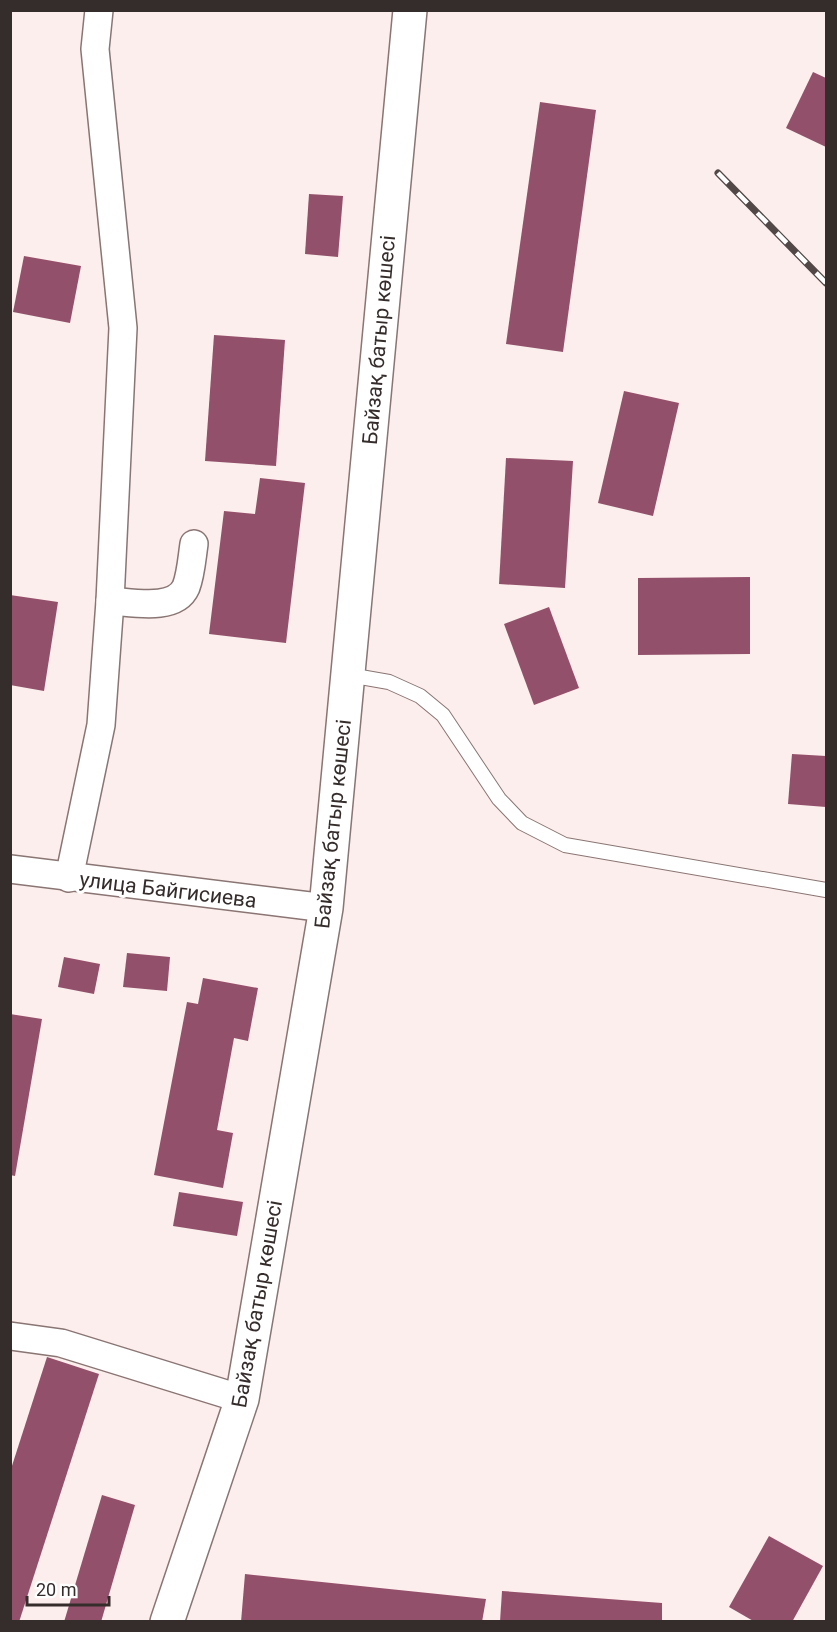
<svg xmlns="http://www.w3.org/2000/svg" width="837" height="1632" font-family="Roboto,sans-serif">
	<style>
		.building { fill: #93506b }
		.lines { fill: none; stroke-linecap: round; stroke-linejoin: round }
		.service-casing { stroke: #897573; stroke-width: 16 }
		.minor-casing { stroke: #897573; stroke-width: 30 }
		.secondary-casing { stroke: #897573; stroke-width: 36 }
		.service { stroke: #fff; stroke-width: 14 }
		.minor { stroke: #fff; stroke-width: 27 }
		.secondary { stroke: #fff; stroke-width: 33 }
		.rail-casing { stroke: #514847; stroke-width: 7 }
		.rail { stroke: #fff; stroke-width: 4.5; stroke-dasharray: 14; stroke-linecap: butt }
		.labels { text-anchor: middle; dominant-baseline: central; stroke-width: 6; stroke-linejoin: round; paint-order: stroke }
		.street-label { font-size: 21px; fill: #352d2c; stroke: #fff }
	</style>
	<rect width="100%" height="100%" fill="#fceeec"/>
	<g class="building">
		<path d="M813 72 826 78V147L786 128Z"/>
		<path d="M540 102 596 110 563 352 506 344Z"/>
		<path d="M309 194 343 196 338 257 305 254Z"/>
		<path d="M24 256 81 266 70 323 13 312Z"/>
		<path d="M214 335 285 340 276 466 205 461Z"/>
		<path d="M624 391 679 403 653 516 598 503Z"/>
		<path d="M506 458 573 461 565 588 499 584Z"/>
		<path d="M260 478 305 483 286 643 209 634 224 511 255 514Z"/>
		<path d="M750 577V654L638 655V578Z"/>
		<path d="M10 595 58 602 44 691 10 685Z"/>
		<path d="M549 607 579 688 534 705 504 624Z"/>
		<path d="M792 754 826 756V807L788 804Z"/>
		<path d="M127 953 170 957 167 991 123 987Z"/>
		<path d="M64 957 100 964 94 994 58 987Z"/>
		<path d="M203 978 258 988 248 1041 234 1038 217 1130 233 1133 223 1188 154 1175 187 1002 198 1004Z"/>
		<path d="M10 1014 42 1019 15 1176 10 1175Z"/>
		<path d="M179 1192 243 1202 237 1236 173 1226Z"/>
		<path d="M47 1357 99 1374 19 1622H10V1472Z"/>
		<path d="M102 1495 135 1505 101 1622H64Z"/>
		<path d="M769 1536 823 1566 792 1622H755L729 1607Z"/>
		<path d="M245 1574 486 1599 482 1622H241Z"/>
		<path d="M502 1591 662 1603V1622H500Z"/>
	</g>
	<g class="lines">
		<defs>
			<path id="service" d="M349 675 389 682 420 696 443 715 499 799 522 823 565 845 826 890"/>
			<g id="minor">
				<path d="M110 601C131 602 175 612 186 587 191 574 192 557 194 544"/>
				<path d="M10 869 326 908"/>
				<path d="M69 878 101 725 110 601 123 328 95 49 99 10"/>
				<path d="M10 1336 61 1343 242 1399"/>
			</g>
			<path id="secondary" d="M167 1622 242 1399 326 908 410 10"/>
		</defs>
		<use href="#service" class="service-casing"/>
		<use href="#minor" class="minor-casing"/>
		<use href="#secondary" class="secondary-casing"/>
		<use href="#service" class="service"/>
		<use href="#minor" class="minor"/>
		<use href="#secondary" class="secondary"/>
		<defs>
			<path id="rail" d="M718 173 826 283"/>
		</defs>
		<use href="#rail" class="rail-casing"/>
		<use href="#rail" class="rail"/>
	</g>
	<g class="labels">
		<g class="street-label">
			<text transform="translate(379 340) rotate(-85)">Байзақ батыр көшесі</text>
			<text transform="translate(333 824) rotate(-84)">Байзақ батыр көшесі</text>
			<text transform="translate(168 890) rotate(7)">улица Байгисиева</text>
			<text transform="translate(257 1304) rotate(-80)">Байзақ батыр көшесі</text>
		</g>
	</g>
	<rect width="837" height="1632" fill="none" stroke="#352d2c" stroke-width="24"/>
	<path d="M27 1596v9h82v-9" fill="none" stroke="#352d2c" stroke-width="3"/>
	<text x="36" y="1596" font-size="18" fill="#352d2c" stroke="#ffffff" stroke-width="4.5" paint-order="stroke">20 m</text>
</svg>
